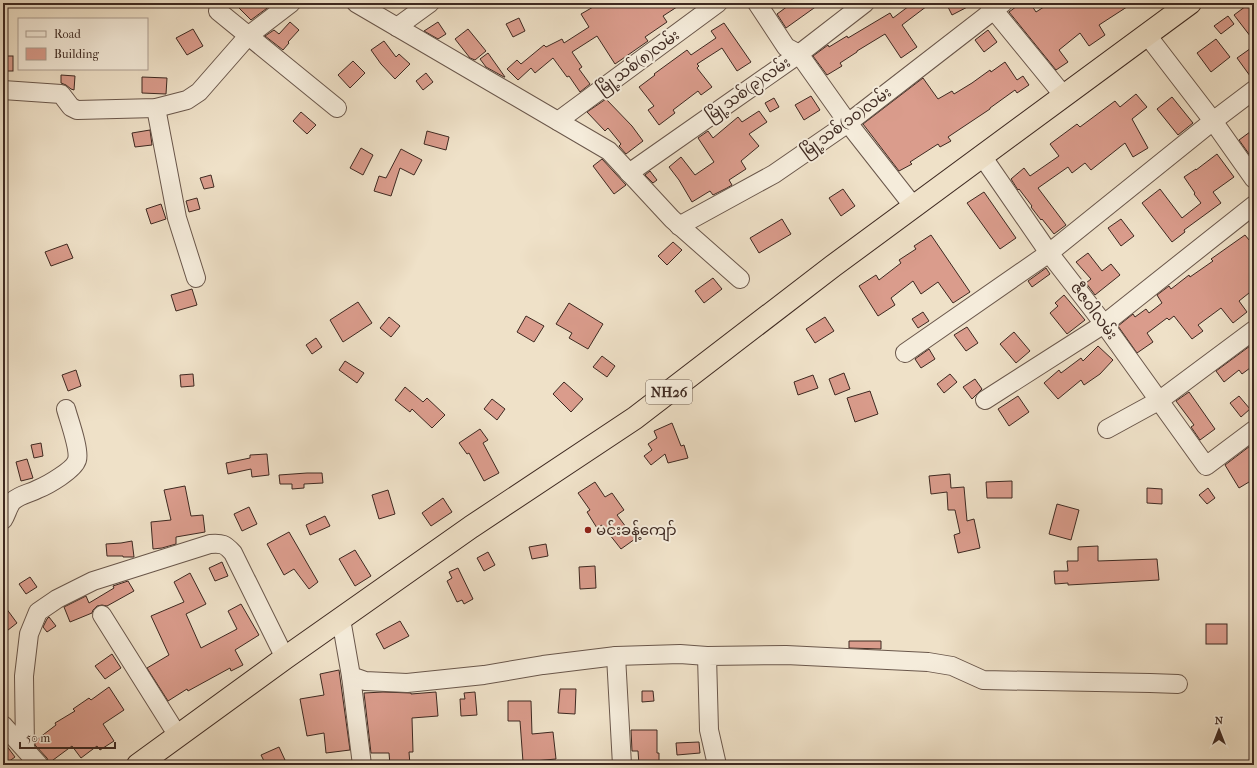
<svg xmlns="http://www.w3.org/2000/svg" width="1257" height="768" font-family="'IM FELL French Canon','Noto Sans Myanmar',serif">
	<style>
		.building { fill: #da9c8c; stroke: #3e2921 }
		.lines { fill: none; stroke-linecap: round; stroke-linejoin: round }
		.minor-casing { stroke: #6a574b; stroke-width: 20 }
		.highway-casing { stroke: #3e2921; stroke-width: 24 }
		.minor { stroke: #f5ecdb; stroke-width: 18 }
		.highway { stroke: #efe1c8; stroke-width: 22 }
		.poi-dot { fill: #8f2418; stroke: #f5ecdb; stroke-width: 1.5 }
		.labels { text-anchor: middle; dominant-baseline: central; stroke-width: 4; stroke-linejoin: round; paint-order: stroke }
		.shield { fill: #f5ecdb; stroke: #756459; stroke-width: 1 }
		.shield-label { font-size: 14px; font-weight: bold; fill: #3e2921 }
		.street-label { font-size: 15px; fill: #3e2921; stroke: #f5ecdb }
		.poi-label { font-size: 15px; fill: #3e2921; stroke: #f5ecdb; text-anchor: start }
	</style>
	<rect width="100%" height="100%" fill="#efe1c8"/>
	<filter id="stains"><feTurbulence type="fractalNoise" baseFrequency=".005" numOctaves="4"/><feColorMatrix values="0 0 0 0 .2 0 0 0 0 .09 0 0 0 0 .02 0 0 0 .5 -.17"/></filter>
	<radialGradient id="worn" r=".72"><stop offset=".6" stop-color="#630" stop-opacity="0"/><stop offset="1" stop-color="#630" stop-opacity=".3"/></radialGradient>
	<g class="building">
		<path d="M245 3H274L251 20 239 8Z"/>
		<path d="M600 3H683L663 16 667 22 645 37 648 41 615 64 597 36 572 52 582 67 579 69 590 84 580 92 569 76 567 77 553 58 535 73 531 68 518 80 507 69 517 60 521 64 544 45 546 47 562 39 564 43 589 27 581 14Z"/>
		<path d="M792 3H821L786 28 777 14Z"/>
		<path d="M913 3H931L902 25 917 47 901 58 885 34 857 51V52L840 63 842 66 827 75 813 56 828 45 829 47 847 36 848 38 890 13 893 18Z"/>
		<path d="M946 3H975L952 15Z"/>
		<path d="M1021 3H1030L1036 12 1050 3H1133L1099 25 1105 35 1089 46 1080 33 1059 50 1068 62 1056 70 1009 12Z"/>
		<path d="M1254 3V41L1234 15 1246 6 1247 8Z"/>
		<path d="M1228 16 1234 24 1221 34 1214 26Z"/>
		<path d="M519 18 525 31 513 37 506 24Z"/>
		<path d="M290 22 299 30 288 42 289 43 283 50 265 36 274 30 279 34Z"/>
		<path d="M438 22 446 34 438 39 424 31Z"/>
		<path d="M724 23 751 62 737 71 722 48 697 64 699 66 697 68 712 87 701 95 698 91 673 110 675 113 659 125 648 110 654 106 639 87 655 75 654 74 687 50 691 55 716 38 711 31Z"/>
		<path d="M193 29 203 46 187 55 176 38Z"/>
		<path d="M468 29 486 51 475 60 470 58 455 39Z"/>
		<path d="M988 30 997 42 984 52 975 40Z"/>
		<path d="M1216 39 1230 57 1211 72 1197 53Z"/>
		<path d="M384 41 396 57 399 54 410 64 395 79 381 64 371 50Z"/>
		<path d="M1254 46V80H1253L1237 58Z"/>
		<path d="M488 53 505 77H504L486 67 480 59Z"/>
		<rect x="3" y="56" width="10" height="15"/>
		<path d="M353 61 365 73 350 88 338 75Z"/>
		<path d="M1005 62 1017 80 1023 76 1029 85 1017 93 1015 90 990 108V109L948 137 951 141 940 147 938 144 910 162 912 164 899 171 863 124 923 78 938 99 952 91 954 94 972 83 990 70 991 72Z"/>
		<path d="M426 73 433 82 423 90 416 81Z"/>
		<path d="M61 75 75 76 74 90 71 89 66 85 61 83Z"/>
		<path d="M142 77 167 78 166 94 142 93Z"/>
		<path d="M1136 94 1147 107 1132 119 1148 148 1133 157 1125 143 1091 170 1085 163 1072 173 1068 167 1038 188 1066 225 1054 234 1042 219 1041 220 1031 207 1032 206 1019 189 1018 190 1011 179 1024 168 1030 176 1059 156 1050 144 1077 124 1080 127 1115 101 1120 107Z"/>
		<path d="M811 96 820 110 804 120 795 105Z"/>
		<path d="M1172 97 1193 123 1178 135 1157 109Z"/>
		<path d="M774 98 779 107 770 112 765 103Z"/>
		<path d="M606 99 632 126 643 141 626 154 619 146 621 144 608 128 605 131 587 112Z"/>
		<path d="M759 111 767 122 749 134 759 146 741 161 746 169 729 180 732 185 727 188 713 195 710 191 692 202 679 180 669 167 681 157 695 175 714 162 698 138 708 131 713 138 738 117 742 122Z"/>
		<path d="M301 112 316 125 307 134 293 121Z"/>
		<path d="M1254 129V161L1239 140Z"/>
		<path d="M150 130 152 145 135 147 132 133Z"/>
		<path d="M427 131 449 137 446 150 424 144Z"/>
		<path d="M361 148 373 155 363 175 350 168Z"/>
		<path d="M401 149 422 160 414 175 400 168 391 196 374 191 379 176 386 178Z"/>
		<path d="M1217 154 1234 177 1213 192 1221 203 1184 230 1185 232 1172 242 1142 203 1160 189 1182 218 1201 203 1194 194 1195 193 1184 177 1196 169V170Z"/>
		<path d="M602 159 626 185 614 194 593 166Z"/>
		<path d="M650 171 657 180 653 183 645 175Z"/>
		<path d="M211 175 214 187 204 189 200 178Z"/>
		<path d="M843 189 855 206 841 216 829 198Z"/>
		<path d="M984 192 1016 238 1000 249 967 203Z"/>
		<path d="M197 198 200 209 189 212 186 201Z"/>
		<path d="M161 204 166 219 151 224 146 209Z"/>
		<path d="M782 219 791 234 759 253 750 238Z"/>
		<path d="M1121 219 1134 236 1121 246 1108 228Z"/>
		<path d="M931 235 970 292 953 303 938 282 921 294 913 281 891 298 895 305 878 316 859 286 876 275 879 280 901 263 899 260 916 249 914 246Z"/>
		<path d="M1245 235 1254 246V289L1239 301 1247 312 1233 323 1221 308 1198 325 1203 331 1192 339 1174 316 1169 320 1167 318 1147 333 1153 342 1137 353 1118 326 1133 314 1135 317 1146 309 1149 313 1162 303 1157 295 1169 286 1171 289 1189 275 1190 277 1213 261 1211 259Z"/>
		<path d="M673 242 682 250 667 265 658 256Z"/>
		<path d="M67 244 73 258 51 266 45 252Z"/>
		<path d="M1088 253 1102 271 1111 264 1120 275 1095 295 1086 283 1091 279 1076 262Z"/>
		<path d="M1046 268 1050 274 1032 287 1028 281Z"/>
		<path d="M713 278 722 289 704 303 695 291Z"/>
		<path d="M192 289 197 305 176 311 171 295Z"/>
		<path d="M1064 295 1085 320 1067 334 1050 313 1058 306 1055 303Z"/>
		<path d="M358 302 372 323 343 342 330 320Z"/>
		<path d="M569 303 603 324 588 349 569 338 572 333 556 324Z"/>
		<path d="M923 312 929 321 918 328 912 319Z"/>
		<path d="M526 316 544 326 534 342 517 332Z"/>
		<path d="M389 317 400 326 391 337 380 328Z"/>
		<path d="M825 317 834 331 815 343 806 329Z"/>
		<path d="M967 327 978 343 966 351 954 335Z"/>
		<path d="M1014 332 1030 351 1016 363 1000 344Z"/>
		<path d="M316 338 322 347 312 354 306 345Z"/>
		<path d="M1254 343V365L1242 374 1239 370 1224 382 1216 371Z"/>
		<path d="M1098 346 1113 360 1100 374 1084 385 1081 380 1058 399 1044 383 1059 370 1061 373 1081 358 1083 361Z"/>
		<path d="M929 349 935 359 921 368 915 359Z"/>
		<path d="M602 356 615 366 607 377 593 367Z"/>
		<path d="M345 361 364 373 357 383 339 370Z"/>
		<path d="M76 370 81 386 68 391 62 375Z"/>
		<path d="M844 373 850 389 835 395 829 379Z"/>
		<path d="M193 374 194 386 181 387 180 375Z"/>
		<path d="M950 374 957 382 944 393 937 384Z"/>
		<path d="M813 375 818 388 798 395 794 382Z"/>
		<path d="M975 379 982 389 972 399 963 387Z"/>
		<path d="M564 382 583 399 571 412 553 394Z"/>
		<path d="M405 387 423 402 427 398 445 415 432 428 412 409 410 412 395 400Z"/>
		<path d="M870 391 878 414 855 422 847 398Z"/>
		<path d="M1189 392 1215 429 1200 440 1191 427 1194 425 1176 401Z"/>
		<path d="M1018 396 1029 412 1009 426 998 409Z"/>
		<path d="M1239 396 1250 409 1241 417 1230 403Z"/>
		<path d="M492 399 505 409 497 420 484 409Z"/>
		<path d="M672 423 681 446 684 445 688 458 668 463 665 454 651 465 644 456 652 450 648 444 657 438 654 431Z"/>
		<path d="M480 429 488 440 483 443 499 473 484 481 469 453 467 454 459 443Z"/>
		<path d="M41 443 43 456 34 458 31 445Z"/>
		<path d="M1254 443V479L1239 488 1225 465Z"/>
		<path d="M267 454 269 475 252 477 251 469 228 474 226 463 250 458V455Z"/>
		<path d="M27 459 33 478 21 481 16 462Z"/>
		<path d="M307 473H322L323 483 304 484V488L292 489V484H280L279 475Z"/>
		<path d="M950 474 951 488 964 487 967 521 974 519 980 548 958 553 954 535 960 533 955 510H948L947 492 931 494 929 476Z"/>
		<path d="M1012 481V498H987L986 482Z"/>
		<path d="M595 482 605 497 612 493 624 510 617 515 635 539 621 549 602 525 597 528 587 512 590 510 578 493Z"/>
		<path d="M185 486 191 516 203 515 205 532 176 537V544L162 548 153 549 151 522 171 520 164 490Z"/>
		<path d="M1147 488 1162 489V504L1147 503Z"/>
		<path d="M1208 488 1215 498 1207 504 1199 495Z"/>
		<path d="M388 490 395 514 379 519 372 495Z"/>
		<path d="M443 498 452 512 431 526 422 513Z"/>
		<path d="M1057 504 1079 510 1071 540 1049 534Z"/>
		<path d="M249 507 257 524 242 531 234 514Z"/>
		<path d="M325 516 330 526 310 535 306 525Z"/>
		<path d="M289 532 318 582 309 589 294 569 284 575 267 544Z"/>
		<path d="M132 541 134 557H123V556H107L106 544 121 543Z"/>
		<path d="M546 544 548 556 532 559 529 547Z"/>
		<path d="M1098 546V561L1157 559 1159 580 1068 585V583L1055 584 1054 571H1068L1067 561H1078V547Z"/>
		<path d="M355 550 371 576 355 586 339 559Z"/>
		<path d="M488 552 495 565 484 571 477 558Z"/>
		<path d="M222 562 228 576 215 581 209 568Z"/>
		<path d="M595 566 596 588 580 589 579 567Z"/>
		<path d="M458 568 473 599 464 604 462 600 457 602 447 581 452 578 449 572Z"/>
		<path d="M190 573 206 604 186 614 201 648 237 629 228 611 241 604 259 635 235 650 243 665 231 671 230 668 188 691 187 689 168 701 147 668 169 655 151 616 184 602 174 582Z"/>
		<path d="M30 577 37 587 26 594 19 584Z"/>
		<path d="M128 581 134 591 107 606 102 605 97 606 93 610 92 613 70 622 64 607 86 596 89 603 114 588 113 586Z"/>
		<path d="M3 604 17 623 3 634Z"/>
		<path d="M49 617 56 626 47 632 43 627 47 619Z"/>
		<path d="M400 621 409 636 384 649 376 634Z"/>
		<rect x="1206" y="624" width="21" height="20"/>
		<path d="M849 641H881V649L849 648Z"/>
		<path d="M112 654 121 668 105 679 95 666Z"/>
		<path d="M339 670 350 750 326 753 324 733 307 736 300 699 324 695 320 674Z"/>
		<path d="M109 687 124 710 103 724 114 741 100 750 97 746 81 758 72 746 49 763 47 758 35 745V741L56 725 55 723 75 711 73 709 89 698 91 700Z"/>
		<path d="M560 689H576L575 714 558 713Z"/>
		<path d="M642 691H653L654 701 642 702Z"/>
		<path d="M383 692 411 693V694L436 692 438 716 412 718 413 752H409L410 765H390L389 753H371L364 693Z"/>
		<path d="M475 692 477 715 461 716 460 699H465L464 693Z"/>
		<path d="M508 701H531L532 734 553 732 556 759 523 762 520 721H508Z"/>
		<path d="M631 730H657V753H659V765H639L638 751H632Z"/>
		<path d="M3 741 15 757 4 765H3Z"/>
		<path d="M699 742 700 753 677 755 676 743Z"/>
		<path d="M279 747 285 760 273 765H266L261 755Z"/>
	</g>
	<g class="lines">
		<defs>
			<g id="minor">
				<path d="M356 3 609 151 672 219 740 279"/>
				<path d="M757 3 786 47 799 54 848 123 914 207"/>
				<path d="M988 3 1064 96"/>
				<path d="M218 11 337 108"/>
				<path d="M397 27 430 3"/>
				<path d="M1147 35 1213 121 1254 179"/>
				<path d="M3 90 61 94 71 107 77 110 156 108 187 100 199 92 248 36 291 3"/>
				<path d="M156 108 177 218 196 278"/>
				<path d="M558 121 718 3"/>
				<path d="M982 156 1049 253 1104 324 1206 466 1254 430"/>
				<path d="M629 173 799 54 865 3"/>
				<path d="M679 226 774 174 848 123 1003 3"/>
				<path d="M905 353 1049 253 1213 121 1254 90"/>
				<path d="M985 400 1104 324 1254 205"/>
				<path d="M1107 429 1160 400 1254 330"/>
				<path d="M3 520C7 514 8 506 13 501 21 494 29 494 38 489 48 485 74 470 77 460 80 450 69 420 66 409"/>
				<path d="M102 615 178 736"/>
				<path d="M341 619 351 676 365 681 407 683 484 675 543 665 616 656 680 654 707 656"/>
				<path d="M616 656 622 765"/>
				<path d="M351 676 362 765"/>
				<path d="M3 725 39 765"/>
				<path d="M25 748 24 676 29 634 38 612 57 599 93 581 210 544C222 543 225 544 233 553L285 658"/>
				<path d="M717 765 709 730 707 656 786 655 928 662 952 666 983 680 1150 683 1178 684"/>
			</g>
			<path id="highway" d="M138 765 285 658 471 527 635 418 833 266 1190 3"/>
		</defs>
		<use href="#minor" class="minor-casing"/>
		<use href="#highway" class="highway-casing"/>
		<use href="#minor" class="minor"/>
		<use href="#highway" class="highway"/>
	</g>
	<circle class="poi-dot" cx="588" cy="530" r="4"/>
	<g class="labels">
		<rect class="shield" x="646" y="380" width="46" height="24" rx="3"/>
		<g class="shield-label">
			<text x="669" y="392">NH26</text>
		</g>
		<g class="street-label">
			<text transform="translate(638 62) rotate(-36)">မြို့သစ်(၈)လမ်း</text>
			<text transform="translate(748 89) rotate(-35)">မြို့သစ်(၉)လမ်း</text>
			<text transform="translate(846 122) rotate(-36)">မြို့သစ်(၁၀)လမ်း</text>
			<text transform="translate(1094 311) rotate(53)">ဇီဇဝါလမ်း</text>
		</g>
		<g class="poi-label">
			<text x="596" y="530">မင်းခန့်ကျော်</text>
		</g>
	</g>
	<rect width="1257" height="768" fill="none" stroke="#efe1c8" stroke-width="16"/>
	<rect x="4" y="4" width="1249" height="760" fill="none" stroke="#3e2921" stroke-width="2"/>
	<rect x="8" y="8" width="1241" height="752" fill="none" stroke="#3e2921"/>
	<rect x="18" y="18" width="130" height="52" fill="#f5ecdb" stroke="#ac9e91"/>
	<rect x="26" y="31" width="20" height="6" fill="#f5ecdb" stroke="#ac9e91"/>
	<text x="54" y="38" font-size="12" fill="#3e2921">Road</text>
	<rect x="26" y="48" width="20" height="12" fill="#da9c8c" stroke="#ac9e91"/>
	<text x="54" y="58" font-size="12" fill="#3e2921">Building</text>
	<g transform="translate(1219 730)" stroke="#f5ecdb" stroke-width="3" paint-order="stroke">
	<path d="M0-3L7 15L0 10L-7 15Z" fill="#3e2921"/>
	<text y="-6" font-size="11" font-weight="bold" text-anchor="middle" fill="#3e2921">N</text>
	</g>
	<path d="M20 742v6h95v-6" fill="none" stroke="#3e2921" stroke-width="2"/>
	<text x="26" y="742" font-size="12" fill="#3e2921" stroke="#f5ecdb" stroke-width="3" paint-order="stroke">50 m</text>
	<rect width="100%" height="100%" filter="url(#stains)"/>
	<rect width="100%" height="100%" fill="url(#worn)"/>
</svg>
